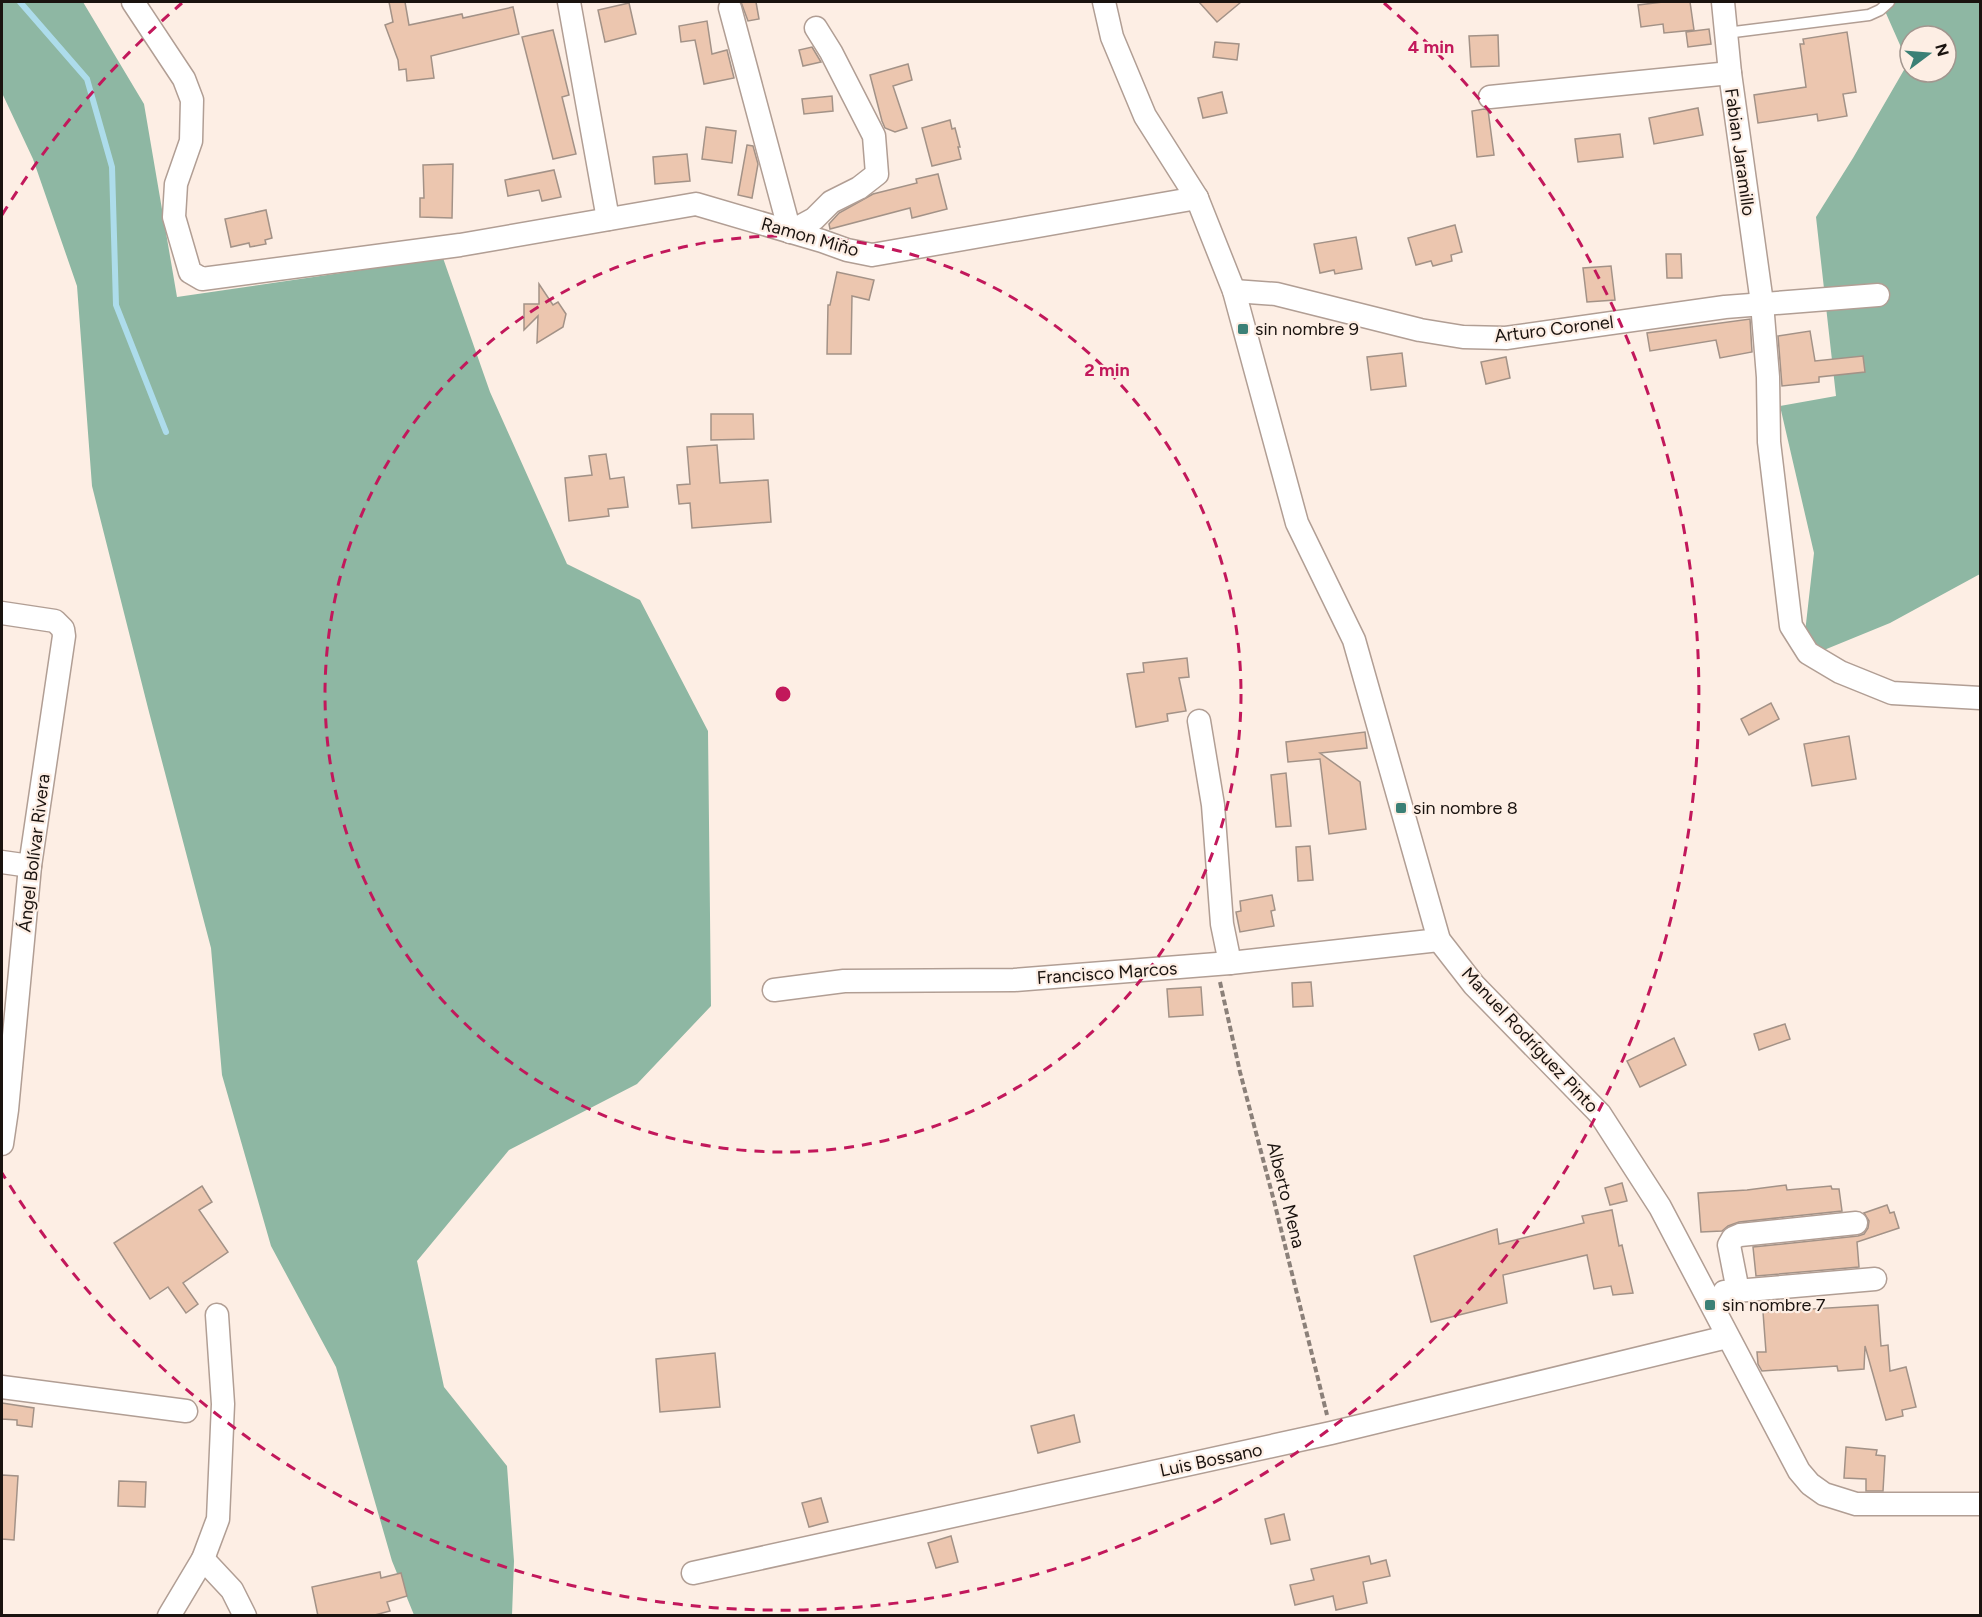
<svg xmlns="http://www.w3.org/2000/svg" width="1982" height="1617" font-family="Figtree,sans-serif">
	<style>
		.forest { fill: #8eb7a3; fill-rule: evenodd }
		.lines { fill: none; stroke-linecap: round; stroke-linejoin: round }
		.stream { stroke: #addceb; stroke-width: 6 }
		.building { fill: #ecc6af; stroke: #a39287; stroke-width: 1.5 }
		.lane-casing { stroke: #b19e94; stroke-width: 13 }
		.street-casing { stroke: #b19e94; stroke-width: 25 }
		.path { stroke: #8b8079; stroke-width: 4; stroke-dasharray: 6 3; stroke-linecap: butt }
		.lane { stroke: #fff; stroke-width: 10 }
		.street { stroke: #fff; stroke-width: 22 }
		.ring { fill: none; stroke: #c2185b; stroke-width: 3; stroke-dasharray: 10 8 }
		.poi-dot { fill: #3b8076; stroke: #fdeee4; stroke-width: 2 }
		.labels { text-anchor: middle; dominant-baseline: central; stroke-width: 4.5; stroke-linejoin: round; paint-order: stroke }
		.street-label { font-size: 18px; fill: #1a130f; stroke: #fdeee4 }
		.poi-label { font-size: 18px; fill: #1a130f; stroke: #fdeee4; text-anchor: start }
		.centre { fill: #c2185b; stroke: #fdeee4; stroke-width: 3 }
		.ring-label { font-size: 18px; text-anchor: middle; font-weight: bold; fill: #c2185b; stroke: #fdeee4; stroke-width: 4.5; stroke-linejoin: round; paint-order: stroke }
	</style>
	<rect width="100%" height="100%" fill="#fdeee4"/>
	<g class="forest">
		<path d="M2 2H83L144 104 177 297 443 258 490 392 567 564 640 600 708 731 711 1006 637 1084 509 1150 417 1261 444 1387 507 1466 514 1561 512 1615H414L392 1561 336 1367 271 1246 222 1075 211 948 149 712 92 486 77 286 33 159 2 93Z"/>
		<path d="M1881 2H1980V574L1890 623 1802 659 1814 553 1780 406 1836 396 1816 217 1853 158 1908 63ZM1910 36H1946V72H1910Z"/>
	</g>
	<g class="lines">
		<path class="stream" d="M20 2 87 79 112 167 116 305 166 432"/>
	</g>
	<g class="building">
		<path d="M389 2H405L409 25 462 14 463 18 513 7 519 34 431 56 434 78 407 81 406 69 399 70 398 60 385 25 393 22Z"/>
		<path d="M741 2H756L759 19 748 21Z"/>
		<path d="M1199 2H1241L1217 22Z"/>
		<path d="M1663 2H1690L1694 30 1664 33 1663 24 1641 27 1638 5Z"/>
		<path d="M629 3 636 34 605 42 598 10Z"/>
		<path d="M707 21 712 54 727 50 734 78 704 84 695 40 681 42 679 26Z"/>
		<path d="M1709 29 1711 44 1688 47 1686 32Z"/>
		<path d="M553 30 569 95 562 97 576 154 553 159 522 37Z"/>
		<path d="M1847 32 1856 92 1843 94 1847 116 1818 121 1817 114 1758 123 1754 95 1806 87 1800 44H1804L1803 39Z"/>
		<path d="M1498 35 1499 66 1471 67 1469 36Z"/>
		<path d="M1215 42 1239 44 1237 60 1213 57Z"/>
		<path d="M812 47 821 62 803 66 799 50Z"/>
		<path d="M908 64 912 80 893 86 907 128 895 132 885 128 882 121 870 75Z"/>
		<path d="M1222 92 1227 113 1203 118 1198 98Z"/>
		<path d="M832 96 833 111 804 114 802 99Z"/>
		<path d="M1698 108 1703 135 1654 144 1649 118Z"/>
		<path d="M1484 109 1488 110 1494 155 1477 157 1472 111Z"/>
		<path d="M950 120 952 129 955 128 960 147H958L961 159 932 166 922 128Z"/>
		<path d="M706 127 736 131 732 163 702 159Z"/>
		<path d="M1620 134 1623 157 1578 162 1575 139Z"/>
		<path d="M747 145 753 146 758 164 752 198 738 195Z"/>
		<path d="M687 154 690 181 655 184 653 157Z"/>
		<path d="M453 164 452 218 420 217V198H424L423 165Z"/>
		<path d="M554 170 561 197 542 201 539 190 508 196 505 180Z"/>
		<path d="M938 174 947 209 912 218 910 208 830 229 829 224 839 213 873 194 917 183 916 179Z"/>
		<path d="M266 210 272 238 265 240 266 244 250 247 249 243 231 247 225 219Z"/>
		<path d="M1455 225 1462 252 1451 255 1452 261 1433 266 1431 261 1416 265 1408 238Z"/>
		<path d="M1356 237 1362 269 1335 274 1334 270 1320 273 1314 244Z"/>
		<path d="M1666 254H1681L1682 278H1667Z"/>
		<path d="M1611 266 1615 300 1587 302 1583 268Z"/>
		<path d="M837 272 874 280 869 300 852 296 851 354H827L828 305H830Z"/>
		<path d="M539 284 553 305 558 302 566 314 563 327 537 343 538 316 524 330V304H539Z"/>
		<path d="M1750 319 1752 352 1720 358 1716 340 1650 351 1647 333Z"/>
		<path d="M1810 331 1815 361 1863 356 1865 372 1819 377V382L1782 386 1778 336Z"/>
		<path d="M1402 353 1406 386 1371 390 1367 357Z"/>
		<path d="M1506 357 1510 378 1486 384 1481 362Z"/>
		<path d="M711 414H753L754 439 711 440Z"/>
		<path d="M717 445 720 483 768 480 771 522 692 528 690 503 679 504 677 485 690 484 687 447Z"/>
		<path d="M606 454 610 479 624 477 628 507 608 509 609 516 569 521 565 478 592 475 589 456Z"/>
		<path d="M1187 658 1189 677 1179 678 1186 711 1167 714 1168 721 1136 727 1127 674 1144 672 1143 663Z"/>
		<path d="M1771 703 1779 719 1749 735 1741 719Z"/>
		<path d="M1365 732 1367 748 1320 753 1360 782 1366 829 1329 834 1320 759 1288 762 1286 742Z"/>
		<path d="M1849 736 1856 779 1812 786 1804 744Z"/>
		<path d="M1286 773 1291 826 1276 827 1271 775Z"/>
		<path d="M1310 846 1313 880 1298 881 1296 847Z"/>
		<path d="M1272 895 1275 910 1271 911 1274 926 1240 932 1236 912 1241 911 1240 901Z"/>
		<path d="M1311 982 1313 1006 1293 1007 1292 983Z"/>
		<path d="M1201 987 1203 1015 1169 1017 1167 989Z"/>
		<path d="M1785 1024 1790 1039 1759 1050 1754 1034Z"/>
		<path d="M1674 1038 1686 1065 1640 1087 1627 1061Z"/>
		<path d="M1622 1183 1627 1201 1610 1205 1605 1188Z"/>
		<path d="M1786 1185 1787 1190 1831 1186 1832 1189H1839L1842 1211 1739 1222 1728 1226 1722 1231 1701 1232 1698 1193 1747 1190Z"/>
		<path d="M202 1186 212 1202 199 1210 228 1252 183 1283 198 1304 186 1313 168 1287 150 1299 114 1243Z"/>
		<path d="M1887 1205 1890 1213 1894 1212 1899 1228 1857 1242 1859 1267 1756 1276 1753 1247 1858 1236 1864 1234 1868 1228 1869 1221 1864 1213Z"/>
		<path d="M1612 1210 1619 1246 1622 1245 1633 1293 1613 1295 1611 1286 1594 1289 1587 1255 1503 1275 1507 1303 1431 1322 1414 1256 1497 1229 1499 1244 1584 1223 1582 1216Z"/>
		<path d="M1878 1305 1881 1346 1888 1345 1890 1371 1906 1367 1916 1407 1902 1410 1903 1416 1886 1420 1865 1346 1864 1369 1838 1371 1837 1366 1762 1371 1758 1364 1757 1352H1766L1763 1312Z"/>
		<path d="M715 1353 720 1407 660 1412 656 1359Z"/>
		<path d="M2 1403 34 1408 32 1427 17 1425V1420L2 1419Z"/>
		<path d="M1074 1415 1080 1442 1038 1453 1031 1426Z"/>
		<path d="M1846 1447 1877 1450 1876 1455 1885 1456 1883 1491H1866V1479L1844 1478Z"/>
		<path d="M2 1475 18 1476 14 1540 2 1539Z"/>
		<path d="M119 1481 146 1482 145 1507 118 1506Z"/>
		<path d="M821 1498 828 1522 809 1527 802 1503Z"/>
		<path d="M1284 1514 1290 1540 1271 1544 1265 1519Z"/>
		<path d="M951 1536 958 1562 936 1568 928 1543Z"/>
		<path d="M1369 1556 1371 1564 1386 1560 1390 1576 1363 1582 1367 1603 1336 1610 1333 1596 1295 1605 1290 1585 1314 1580 1311 1569Z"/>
		<path d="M380 1572 381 1578 401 1573 407 1596 387 1602 390 1611 371 1616H318L312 1587Z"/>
	</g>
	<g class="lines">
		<defs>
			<path id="lane" d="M1726 33 1869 15 1880 10 1889 2"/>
			<g id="street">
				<path d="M133 2 184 79 192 100 191 141 176 184 174 217 190 272 202 279 460 245 696 204 822 241 847 250 872 255 1197 198"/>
				<path d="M569 2 608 219"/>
				<path d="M1104 2 1112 37 1145 116 1197 198 1234 291 1297 523 1354 640 1439 940 1474 985 1600 1114 1660 1207 1799 1471 1810 1484 1824 1494 1856 1504H1980"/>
				<path d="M1723 2 1730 73 1762 303 1768 377 1769 442 1791 626 1808 653 1840 672 1892 693 1980 698"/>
				<path d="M730 8 790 232 814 219 831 202 859 188 877 174 874 136 831 52 816 28"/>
				<path d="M1490 97 1730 73"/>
				<path d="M1234 291 1276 294 1420 330 1463 337 1506 338 1725 307 1878 295"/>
				<path d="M2 613 55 621 63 629 64 636 30 866 7 1110 2 1144"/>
				<path d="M1199 721 1213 805 1222 924 1230 963"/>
				<path d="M2 862 30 866"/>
				<path d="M774 990 844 981 1014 980 1230 963 1439 940"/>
				<path d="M1738 1291 1729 1245 1733 1238 1740 1235 1856 1223"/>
				<path d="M1724 1292 1875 1279"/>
				<path d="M2 1387 186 1411"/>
				<path d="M203 1559 232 1590 245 1616"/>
				<path d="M693 1573 1331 1433 1727 1337"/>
				<path d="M169 1616 203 1559 218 1519 223 1404 217 1315"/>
			</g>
		</defs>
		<use href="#lane" class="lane-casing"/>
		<use href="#street" class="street-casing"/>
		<path class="path" d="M1220 982 1240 1072 1274 1201 1327 1415"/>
		<use href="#lane" class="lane"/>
		<use href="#street" class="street"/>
	</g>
	<g class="ring">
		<circle cx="783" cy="694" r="458"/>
		<path d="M2 215A916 916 0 0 1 182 3M1384 3A916 916 0 1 1 2 1173"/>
	</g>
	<g class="poi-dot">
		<rect x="1237" y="323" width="12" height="12" rx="3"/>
		<rect x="1395" y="802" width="12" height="12" rx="3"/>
		<rect x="1704" y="1299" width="12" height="12" rx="3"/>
	</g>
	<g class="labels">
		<g class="street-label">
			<text transform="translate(1740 152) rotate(82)">Fabian Jaramillo</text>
			<text transform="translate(810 237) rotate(16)">Ramon Miño</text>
			<text transform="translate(1554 329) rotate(-7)">Arturo Coronel</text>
			<text transform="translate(34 853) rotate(-83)">Ángel Bolívar Rivera</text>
			<text transform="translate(1107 973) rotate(-4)">Francisco Marcos</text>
			<text transform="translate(1530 1040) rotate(47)">Manuel Rodríguez Pinto</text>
			<text transform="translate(1286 1195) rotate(76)">Alberto Mena</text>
			<text transform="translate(1211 1460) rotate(-12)">Luis Bossano</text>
		</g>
		<g class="poi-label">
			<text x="1255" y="329">sin nombre 9</text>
			<text x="1413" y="808">sin nombre 8</text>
			<text x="1722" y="1305">sin nombre 7</text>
		</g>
	</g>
	<circle cx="783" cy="694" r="9" class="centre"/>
	<g class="ring-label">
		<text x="1431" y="53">4 min</text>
		<text x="1107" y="376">2 min</text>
	</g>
	<rect width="1982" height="1617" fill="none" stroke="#1a130f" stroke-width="6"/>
	<g transform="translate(1928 54) rotate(74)"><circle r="28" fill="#fdeee4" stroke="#a2968f" stroke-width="1.5"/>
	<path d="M0-4.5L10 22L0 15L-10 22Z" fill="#3b8076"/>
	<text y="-9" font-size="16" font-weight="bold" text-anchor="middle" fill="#1a130f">N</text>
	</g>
</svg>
